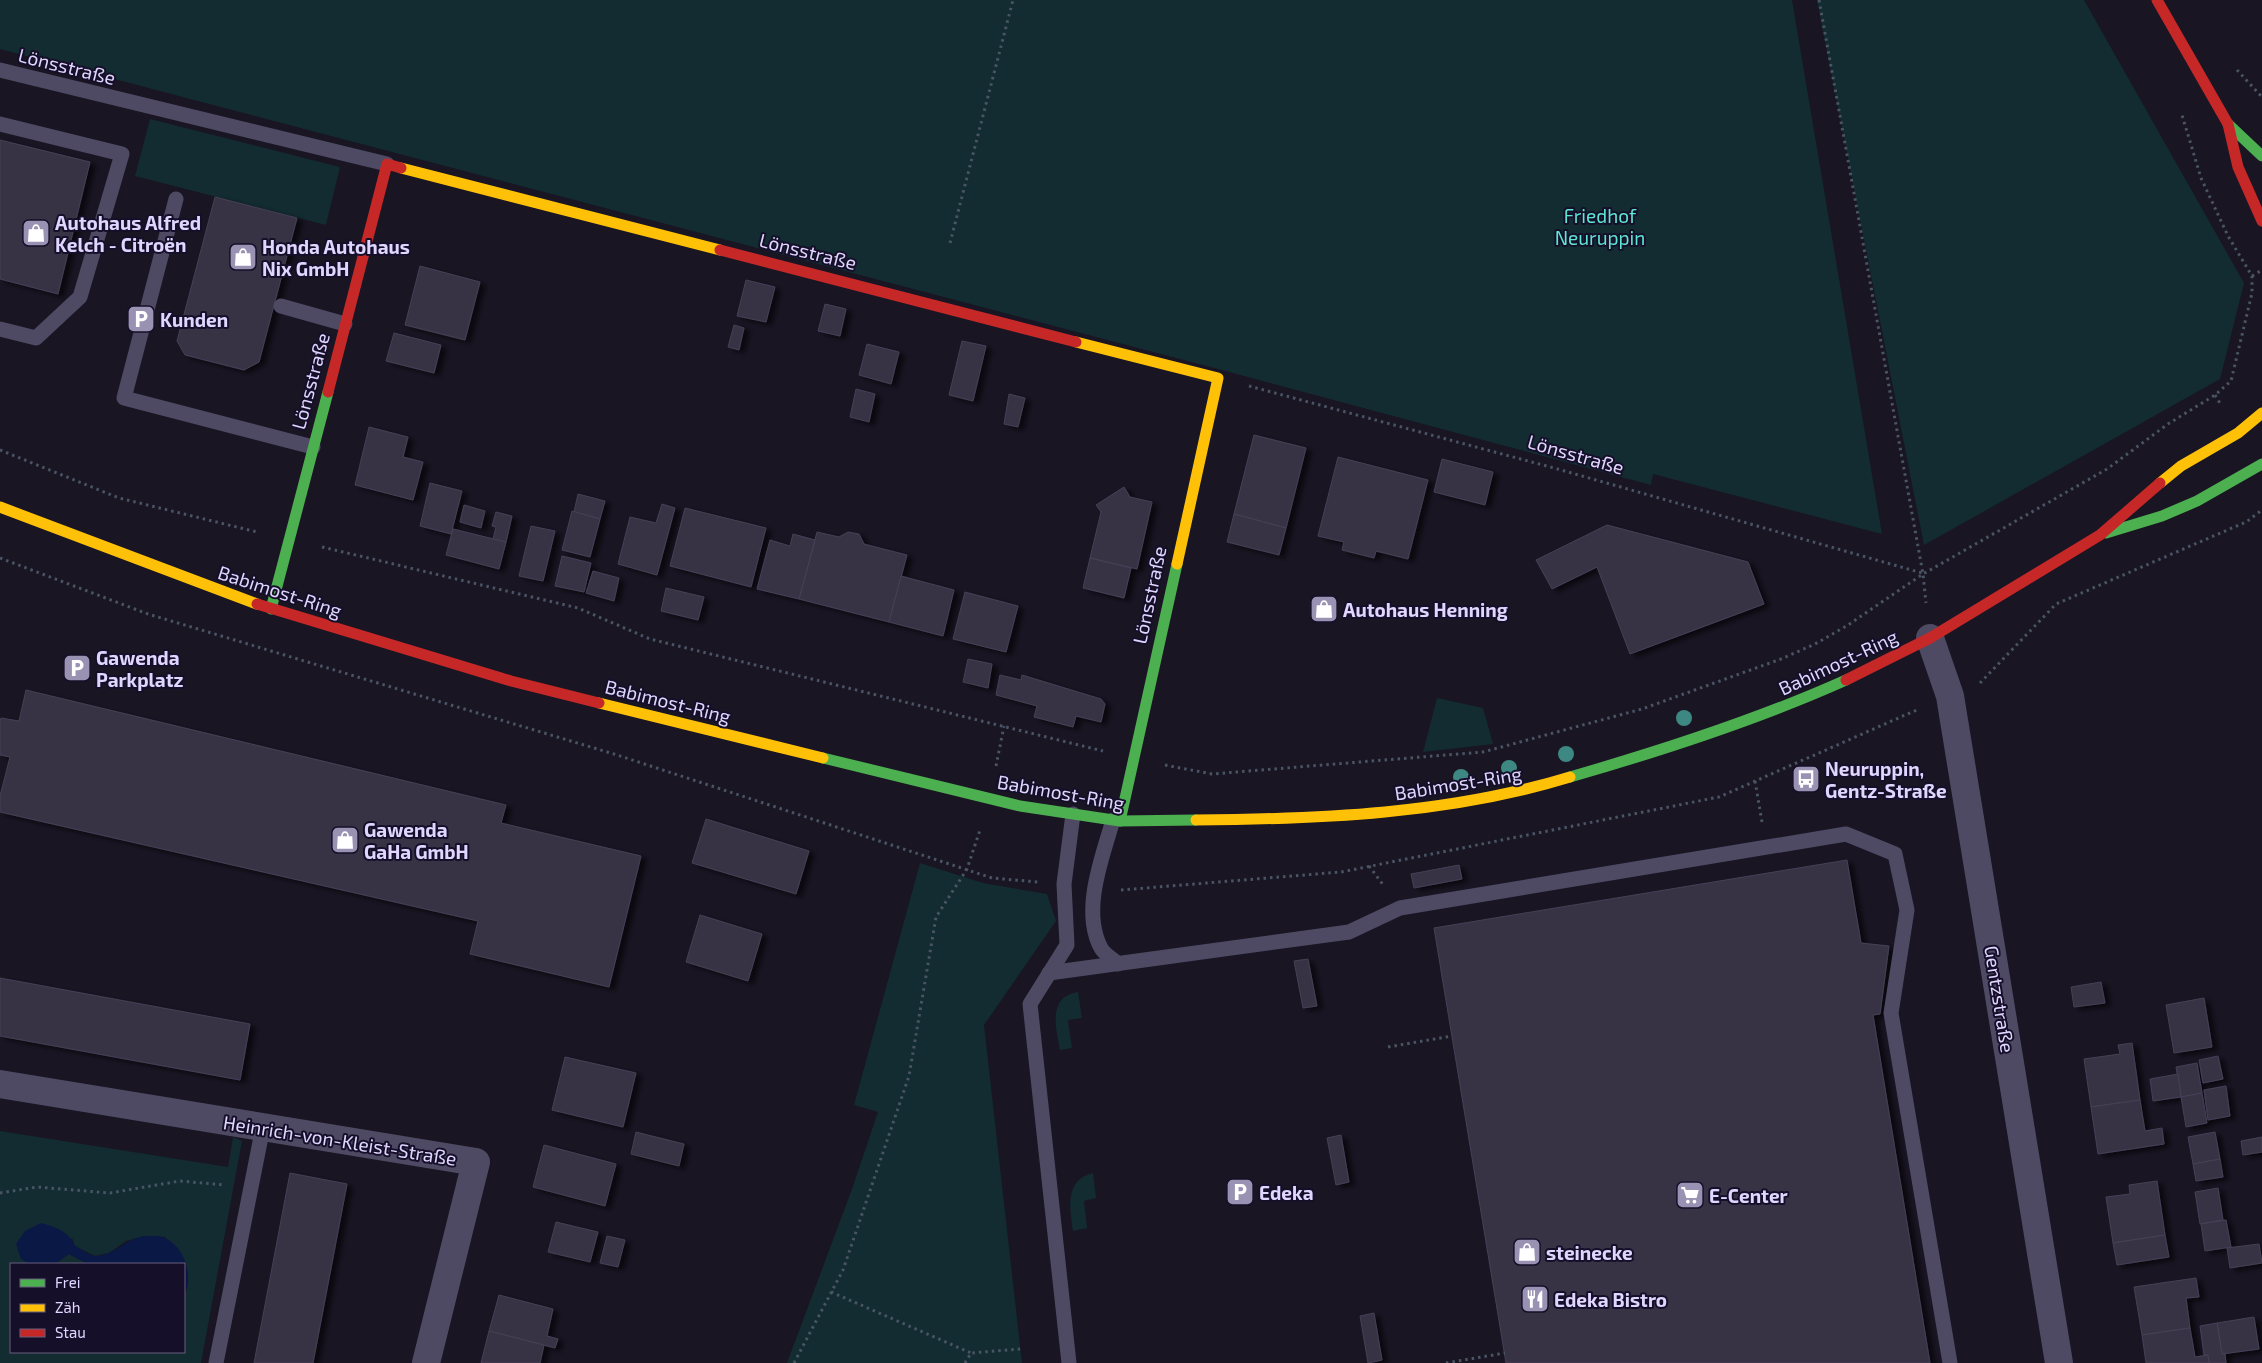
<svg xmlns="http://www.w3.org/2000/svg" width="2262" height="1363" font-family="'Exo 2',sans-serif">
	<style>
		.green { fill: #122c31; fill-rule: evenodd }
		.water { fill: #0a1845 }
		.building { fill: #383345; stroke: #464056; filter: url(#shadow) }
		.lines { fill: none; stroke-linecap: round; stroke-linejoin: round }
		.path { stroke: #495464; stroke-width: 3; stroke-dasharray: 2.5 4; stroke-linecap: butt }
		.lane { stroke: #4e4a64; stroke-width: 15 }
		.street { stroke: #4e4a64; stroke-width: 28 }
		.fast { stroke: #4caf50; stroke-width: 11 }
		.slow { stroke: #ffc107; stroke-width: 11 }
		.jam { stroke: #c62828; stroke-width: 11 }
		.tree { fill: #3e8884 }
		.labels { text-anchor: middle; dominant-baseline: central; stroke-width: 4; stroke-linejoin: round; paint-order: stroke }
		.street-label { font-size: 19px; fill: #e0d6ff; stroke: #160f29 }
		.park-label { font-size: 19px; fill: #5ce6d3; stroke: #160f29 }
		.poi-label { font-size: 19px; font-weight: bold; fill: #e0d6ff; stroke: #160f29; text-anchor: start }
	</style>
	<defs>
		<filter id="shadow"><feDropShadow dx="5.5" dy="3" stdDeviation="2.5" flood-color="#0009"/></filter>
	</defs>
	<rect width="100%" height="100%" fill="#191523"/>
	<g class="green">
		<path d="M0 0H1792L1882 534 1653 474 1651 485 1218 369 0 49Z"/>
		<path d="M1817 0H2084L2244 283 2220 379 1924 545Z"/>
		<path d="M150 119 340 167 326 225 135 176Z"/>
		<path d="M1437 698 1483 708 1493 744 1423 752Z"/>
		<path d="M920 863 983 883 1047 894 1056 921 984 1025 1022 1363H787L852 1189 878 1112 854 1105Z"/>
		<path d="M1078 992 1082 1018 1068 1020 1072 1048 1060 1050C1056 1028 1047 997 1078 992Z"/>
		<path d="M0 1131 228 1167 233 1137 242 1141 201 1363H0ZM145 1236 165 1237C177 1255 196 1273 184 1295V1352H11V1264H51L72 1238 75 1246 95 1256 109 1253 126 1241Z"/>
		<path d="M1093 1173 1096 1198 1084 1201 1087 1228 1073 1231C1070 1208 1064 1180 1093 1173Z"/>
		<path d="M69 1254 88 1264H55Z"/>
	</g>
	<path class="water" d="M41 1223C55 1227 69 1231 75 1246 81 1249 90 1256 96 1256 114 1256 127 1237 146 1236 151 1236 161 1236 165 1238 185 1247 194 1277 184 1295V1264H88L69 1254 55 1264H29L21 1259 16 1244 25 1231Z"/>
	<g class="building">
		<path d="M0 140 90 162 58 294 0 279Z"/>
		<path d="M215 197 297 218 259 362 244 370 185 355 177 341Z"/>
		<path d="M420 266 480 282 465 340 405 325Z"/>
		<path d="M746 280 775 287 766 322 737 316Z"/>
		<path d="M825 304 846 309 840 336 818 331Z"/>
		<path d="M734 325 744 328 739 350 728 347Z"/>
		<path d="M394 333 441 345 434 373 386 361Z"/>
		<path d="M962 341 986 346 973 401 949 395Z"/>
		<path d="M867 344 899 352 891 384 859 375Z"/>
		<path d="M856 389 875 394 869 422 850 417Z"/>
		<path d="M1009 394 1025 398 1018 427 1004 424Z"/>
		<path d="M369 427 408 437 403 457 423 462 413 500 355 485Z"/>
		<path d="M1254 435 1306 448 1286 528 1234 514Z"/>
		<path d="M1338 457 1428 480 1408 559 1376 551 1374 558 1342 550 1344 542 1318 536Z"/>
		<path d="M1442 459 1493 472 1485 505 1434 492Z"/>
		<path d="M430 483 462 491 451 534 420 526Z"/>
		<path d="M1124 487 1130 497 1152 502 1137 569 1090 558 1101 512 1096 505Z"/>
		<path d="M578 494 605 501 600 519 574 512Z"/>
		<path d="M662 504 675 508 657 575 618 564 630 517 656 523Z"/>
		<path d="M464 505 485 511 481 528 460 522Z"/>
		<path d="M685 508 766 528 751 587 670 566Z"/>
		<path d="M572 511 600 519 590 557 562 550Z"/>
		<path d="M496 512 512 516 506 542 493 539 496 527 492 526Z"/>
		<path d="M1234 514 1286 528 1279 555 1227 542Z"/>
		<path d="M1607 525 1748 562 1764 604 1630 654 1597 567 1552 589 1536 560Z"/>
		<path d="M531 526 555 531 543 581 519 576Z"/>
		<path d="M453 529 506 542 499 569 446 555Z"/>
		<path d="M817 532 839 537 848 532 859 534 864 544 907 555 889 622 799 599Z"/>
		<path d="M793 534 815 540 799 599 757 589 770 540 790 546Z"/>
		<path d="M562 556 591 563 584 592 555 586Z"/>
		<path d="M1090 558 1131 568 1124 598 1083 588Z"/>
		<path d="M593 571 619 578 614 601 586 593Z"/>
		<path d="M901 576 954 590 943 636 889 622Z"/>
		<path d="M666 588 704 597 698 620 661 611Z"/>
		<path d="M965 592 1018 606 1006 652 953 639Z"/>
		<path d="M968 659 992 664 988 688 963 682Z"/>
		<path d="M1000 675 1021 680 1022 675 1101 699 1105 704 1101 722 1076 716 1073 727 1034 717 1037 706 996 695Z"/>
		<path d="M26 690 506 805 501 823 641 856 609 987 470 954 478 921 0 812V796L10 757 0 755V721L1 718 19 721Z"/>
		<path d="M706 819 809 851 796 894 692 863Z"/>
		<path d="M1847 860 1861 943 1889 946 1880 1014 1873 1015 1930 1363H1506L1434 928Z"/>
		<path d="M1459 865 1462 879 1414 888 1411 874Z"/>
		<path d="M700 915 762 934 748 981 686 962Z"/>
		<path d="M1308 959 1317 1006 1303 1008 1294 961Z"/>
		<path d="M0 978 250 1024 240 1080 0 1036Z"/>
		<path d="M2101 982 2105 1003 2074 1007 2071 987Z"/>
		<path d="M2204 998 2212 1047 2174 1053 2166 1005Z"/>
		<path d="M2132 1043 2140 1100 2091 1107 2084 1059 2120 1054 2118 1045Z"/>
		<path d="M2218 1056 2223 1079 2203 1083 2199 1060Z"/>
		<path d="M565 1057 636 1073 623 1127 552 1110Z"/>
		<path d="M2197 1063 2202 1093 2181 1097 2176 1067Z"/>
		<path d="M2178 1074 2181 1097 2153 1101 2150 1079Z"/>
		<path d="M2226 1086 2230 1116 2208 1120 2204 1090Z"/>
		<path d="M2202 1093 2207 1123 2186 1127 2181 1097Z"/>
		<path d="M2140 1100 2145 1131 2162 1128 2164 1144 2098 1154 2091 1107Z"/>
		<path d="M636 1132 684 1144 679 1166 631 1154Z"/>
		<path d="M2215 1132 2220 1159 2193 1164 2188 1137Z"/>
		<path d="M1341 1135 1349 1182 1336 1185 1327 1138Z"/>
		<path d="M2262 1137V1152L2243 1155 2241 1141Z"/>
		<path d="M544 1145 616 1164 605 1206 533 1187Z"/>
		<path d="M2220 1159 2223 1177 2196 1181 2193 1164Z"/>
		<path d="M290 1173 347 1184 313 1363H254Z"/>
		<path d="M2157 1181 2165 1235 2113 1243 2106 1197 2130 1194 2129 1185Z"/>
		<path d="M2218 1188 2223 1220 2200 1224 2195 1192Z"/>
		<path d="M2226 1220 2231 1247 2205 1251 2201 1224Z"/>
		<path d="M556 1222 598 1232 590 1262 548 1252Z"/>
		<path d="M2165 1235 2169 1257 2117 1265 2113 1243Z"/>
		<path d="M607 1236 625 1240 618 1267 600 1263Z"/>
		<path d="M2259 1244 2262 1263 2230 1268 2227 1248Z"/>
		<path d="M2196 1278 2199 1297 2186 1298 2190 1328 2142 1335 2134 1287Z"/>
		<path d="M499 1295 553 1309 547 1336 558 1339 555 1348 489 1331Z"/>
		<path d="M1374 1313 1382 1360 1368 1363 1360 1316Z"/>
		<path d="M2254 1317 2259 1349 2222 1354 2217 1323Z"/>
		<path d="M2217 1323 2222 1354H2225L2226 1363H2209L2208 1355H2204L2200 1326Z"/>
		<path d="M2190 1328 2195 1357 2208 1355 2209 1363H2146L2142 1335Z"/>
		<path d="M489 1331 544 1345 540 1363H481Z"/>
	</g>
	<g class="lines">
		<g class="path">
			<path d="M1819 0 1923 574 1926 603"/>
			<path d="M2237 70 2262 97"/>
			<path d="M950 243 1013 0"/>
			<path d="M2252 276 2262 270"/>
			<path d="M1249 386 1554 468 1922 573"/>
			<path d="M2215 395 2221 405"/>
			<path d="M0 450 119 498 257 532"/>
			<path d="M322 547 578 608 650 639 1103 751"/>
			<path d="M0 558 148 614 614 754 992 878 1038 882"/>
			<path d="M1980 683 2056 604 2246 522 2262 510"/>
			<path d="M1165 765 1212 774 1483 752 1642 709 1781 659 1815 644 1848 625 1923 574 2107 469 2168 424 2215 395 2231 381 2252 293V276L2228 236 2201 178 2182 115"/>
			<path d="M996 766 1004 726"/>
			<path d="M1755 781 1762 822"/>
			<path d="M1369 866 1384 886"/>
			<path d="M1121 890 1341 872 1719 797 1919 709"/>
			<path d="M1388 1047 1452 1036"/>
			<path d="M0 1193 37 1187 110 1193 180 1181 225 1185"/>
			<path d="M831 1292 971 1353"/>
			<path d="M794 1363 843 1270 909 1076 936 917 967 869 980 830"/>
			<path d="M965 1363 971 1353 1020 1349"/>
			<path d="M1446 1363 1505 1353"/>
		</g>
		<g class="lane">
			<path d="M0 70 387 164"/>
			<path d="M0 124 122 154 80 297 36 338 0 329"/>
			<path d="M176 199 124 398 313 447"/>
			<path d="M281 306 345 324"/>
			<path d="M1113 820C1102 858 1081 911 1101 948 1104 954 1113 959 1118 964"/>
			<path d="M1049 973 1349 932 1400 908 1846 834 1895 854 1907 910 1891 1013 1950 1363"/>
			<path d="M216 1363 263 1127"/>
			<path d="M1069 1363 1030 1004 1067 945 1064 884 1073 814"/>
		</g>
		<g class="street">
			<path d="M1930 638 1950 696 2059 1363"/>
			<path d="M0 1084 476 1162 426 1363"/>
		</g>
		<g class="fast">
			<path d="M2228 124 2262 156"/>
			<path d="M2106 533 2162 516 2197 501 2262 464"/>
			<path d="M271 609 328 392"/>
			<path d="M823 758 1020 806 1120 821 1196 820"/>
			<path d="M1570 777C1664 750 1757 720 1846 680"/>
			<path d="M1120 821 1177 564"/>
		</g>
		<g class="slow">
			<path d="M401 168 720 250"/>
			<path d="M1076 342 1218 378 1177 564"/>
			<path d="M2160 483 2181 466 2238 433 2262 413"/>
			<path d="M0 507 257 604"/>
			<path d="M599 703 823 758"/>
			<path d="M1196 820C1322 819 1449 814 1570 777"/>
		</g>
		<g class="jam">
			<path d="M2157 0 2228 124 2238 167 2262 221"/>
			<path d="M720 250 1076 342"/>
			<path d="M328 392 387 164 401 168"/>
			<path d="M257 604 511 681 599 703"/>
			<path d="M1846 680 1930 638 2100 535 2160 483"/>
		</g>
	</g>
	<g class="tree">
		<circle cx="1684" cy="718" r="8"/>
		<circle cx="1566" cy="754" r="8"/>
		<circle cx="1509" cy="768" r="8"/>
		<circle cx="1461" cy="777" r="8"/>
	</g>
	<defs>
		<symbol id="shop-square" viewBox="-11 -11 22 22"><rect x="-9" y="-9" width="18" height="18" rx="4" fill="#9a92b2" stroke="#160f29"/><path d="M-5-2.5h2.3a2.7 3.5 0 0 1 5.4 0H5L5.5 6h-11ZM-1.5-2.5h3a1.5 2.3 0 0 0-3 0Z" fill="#fff"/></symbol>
		<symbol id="parking-square" viewBox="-11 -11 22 22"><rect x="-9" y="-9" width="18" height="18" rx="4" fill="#9a92b2" stroke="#160f29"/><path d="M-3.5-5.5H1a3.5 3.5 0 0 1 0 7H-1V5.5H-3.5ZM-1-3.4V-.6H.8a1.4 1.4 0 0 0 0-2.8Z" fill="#fff"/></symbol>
		<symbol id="bus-square" viewBox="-11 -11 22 22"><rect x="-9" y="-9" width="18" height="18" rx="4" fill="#9a92b2" stroke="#160f29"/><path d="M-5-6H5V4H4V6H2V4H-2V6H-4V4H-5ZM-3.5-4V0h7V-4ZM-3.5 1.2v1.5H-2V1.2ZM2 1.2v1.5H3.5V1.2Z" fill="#fff"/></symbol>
		<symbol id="supermarket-square" viewBox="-11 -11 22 22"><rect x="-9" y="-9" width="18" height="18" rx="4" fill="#9a92b2" stroke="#160f29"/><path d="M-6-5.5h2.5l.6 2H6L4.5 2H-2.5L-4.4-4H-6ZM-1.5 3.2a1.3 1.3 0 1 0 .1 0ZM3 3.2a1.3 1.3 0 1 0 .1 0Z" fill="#fff"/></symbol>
		<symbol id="restaurant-square" viewBox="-11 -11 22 22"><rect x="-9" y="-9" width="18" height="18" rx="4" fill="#9a92b2" stroke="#160f29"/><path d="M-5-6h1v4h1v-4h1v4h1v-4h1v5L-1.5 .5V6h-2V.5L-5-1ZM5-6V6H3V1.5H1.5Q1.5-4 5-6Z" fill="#fff"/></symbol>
	</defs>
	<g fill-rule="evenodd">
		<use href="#shop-square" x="20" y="217" width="32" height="32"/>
		<use href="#shop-square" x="227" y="241" width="32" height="32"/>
		<use href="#parking-square" x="125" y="303" width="32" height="32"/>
		<use href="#shop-square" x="1308" y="593" width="32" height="32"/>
		<use href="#parking-square" x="61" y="652" width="32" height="32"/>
		<use href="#bus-square" x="1790" y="763" width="32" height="32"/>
		<use href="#shop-square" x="329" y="824" width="32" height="32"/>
		<use href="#parking-square" x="1224" y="1176" width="32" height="32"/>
		<use href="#supermarket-square" x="1674" y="1179" width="32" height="32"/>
		<use href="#shop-square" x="1511" y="1236" width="32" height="32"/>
		<use href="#restaurant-square" x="1519" y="1283" width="32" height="32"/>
	</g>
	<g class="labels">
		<g class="street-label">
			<text transform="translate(67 66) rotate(14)">Lönsstraße</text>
			<text transform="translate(808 251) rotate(14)">Lönsstraße</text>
			<text transform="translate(310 381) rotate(-75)">Lönsstraße</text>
			<text transform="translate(1576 454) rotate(16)">Lönsstraße</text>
			<text transform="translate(280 591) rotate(18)">Babimost-Ring</text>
			<text transform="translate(1149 595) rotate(-78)">Lönsstraße</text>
			<text transform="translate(1838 662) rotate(-25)">Babimost-Ring</text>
			<text transform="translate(668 701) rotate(14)">Babimost-Ring</text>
			<text transform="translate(1458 783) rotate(-9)">Babimost-Ring</text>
			<text transform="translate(1061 792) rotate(10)">Babimost-Ring</text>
			<text transform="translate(2000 999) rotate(81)">Gentzstraße</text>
			<text transform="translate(340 1140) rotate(9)">Heinrich-von-Kleist-Straße</text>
		</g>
		<g class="park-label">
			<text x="1600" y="215">Friedhof<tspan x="1600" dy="22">Neuruppin</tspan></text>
		</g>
		<g class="poi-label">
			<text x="55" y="222">Autohaus Alfred<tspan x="55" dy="22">Kelch - Citroën</tspan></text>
			<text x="262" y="246">Honda Autohaus<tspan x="262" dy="22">Nix GmbH</tspan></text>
			<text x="160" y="319">Kunden</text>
			<text x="1343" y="609">Autohaus Henning</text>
			<text x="96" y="657">Gawenda<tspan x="96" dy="22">Parkplatz</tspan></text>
			<text x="1825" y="768">Neuruppin,<tspan x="1825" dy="22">Gentz-Straße</tspan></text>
			<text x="364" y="829">Gawenda<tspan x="364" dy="22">GaHa GmbH</tspan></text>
			<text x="1259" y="1192">Edeka</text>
			<text x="1709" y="1195">E-Center</text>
			<text x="1546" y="1252">steinecke</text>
			<text x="1554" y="1299">Edeka Bistro</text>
		</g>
	</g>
	<rect x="10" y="1263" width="175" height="90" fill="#160f29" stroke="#675f7f"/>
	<rect x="20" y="1279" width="25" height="8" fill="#4caf50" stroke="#675f7f"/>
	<text x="55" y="1288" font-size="15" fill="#e0d6ff">Frei</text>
	<rect x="20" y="1304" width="25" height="8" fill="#ffc107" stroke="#675f7f"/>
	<text x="55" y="1313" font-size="15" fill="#e0d6ff">Zäh</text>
	<rect x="20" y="1329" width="25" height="8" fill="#c62828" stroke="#675f7f"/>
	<text x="55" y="1338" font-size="15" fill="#e0d6ff">Stau</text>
</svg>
